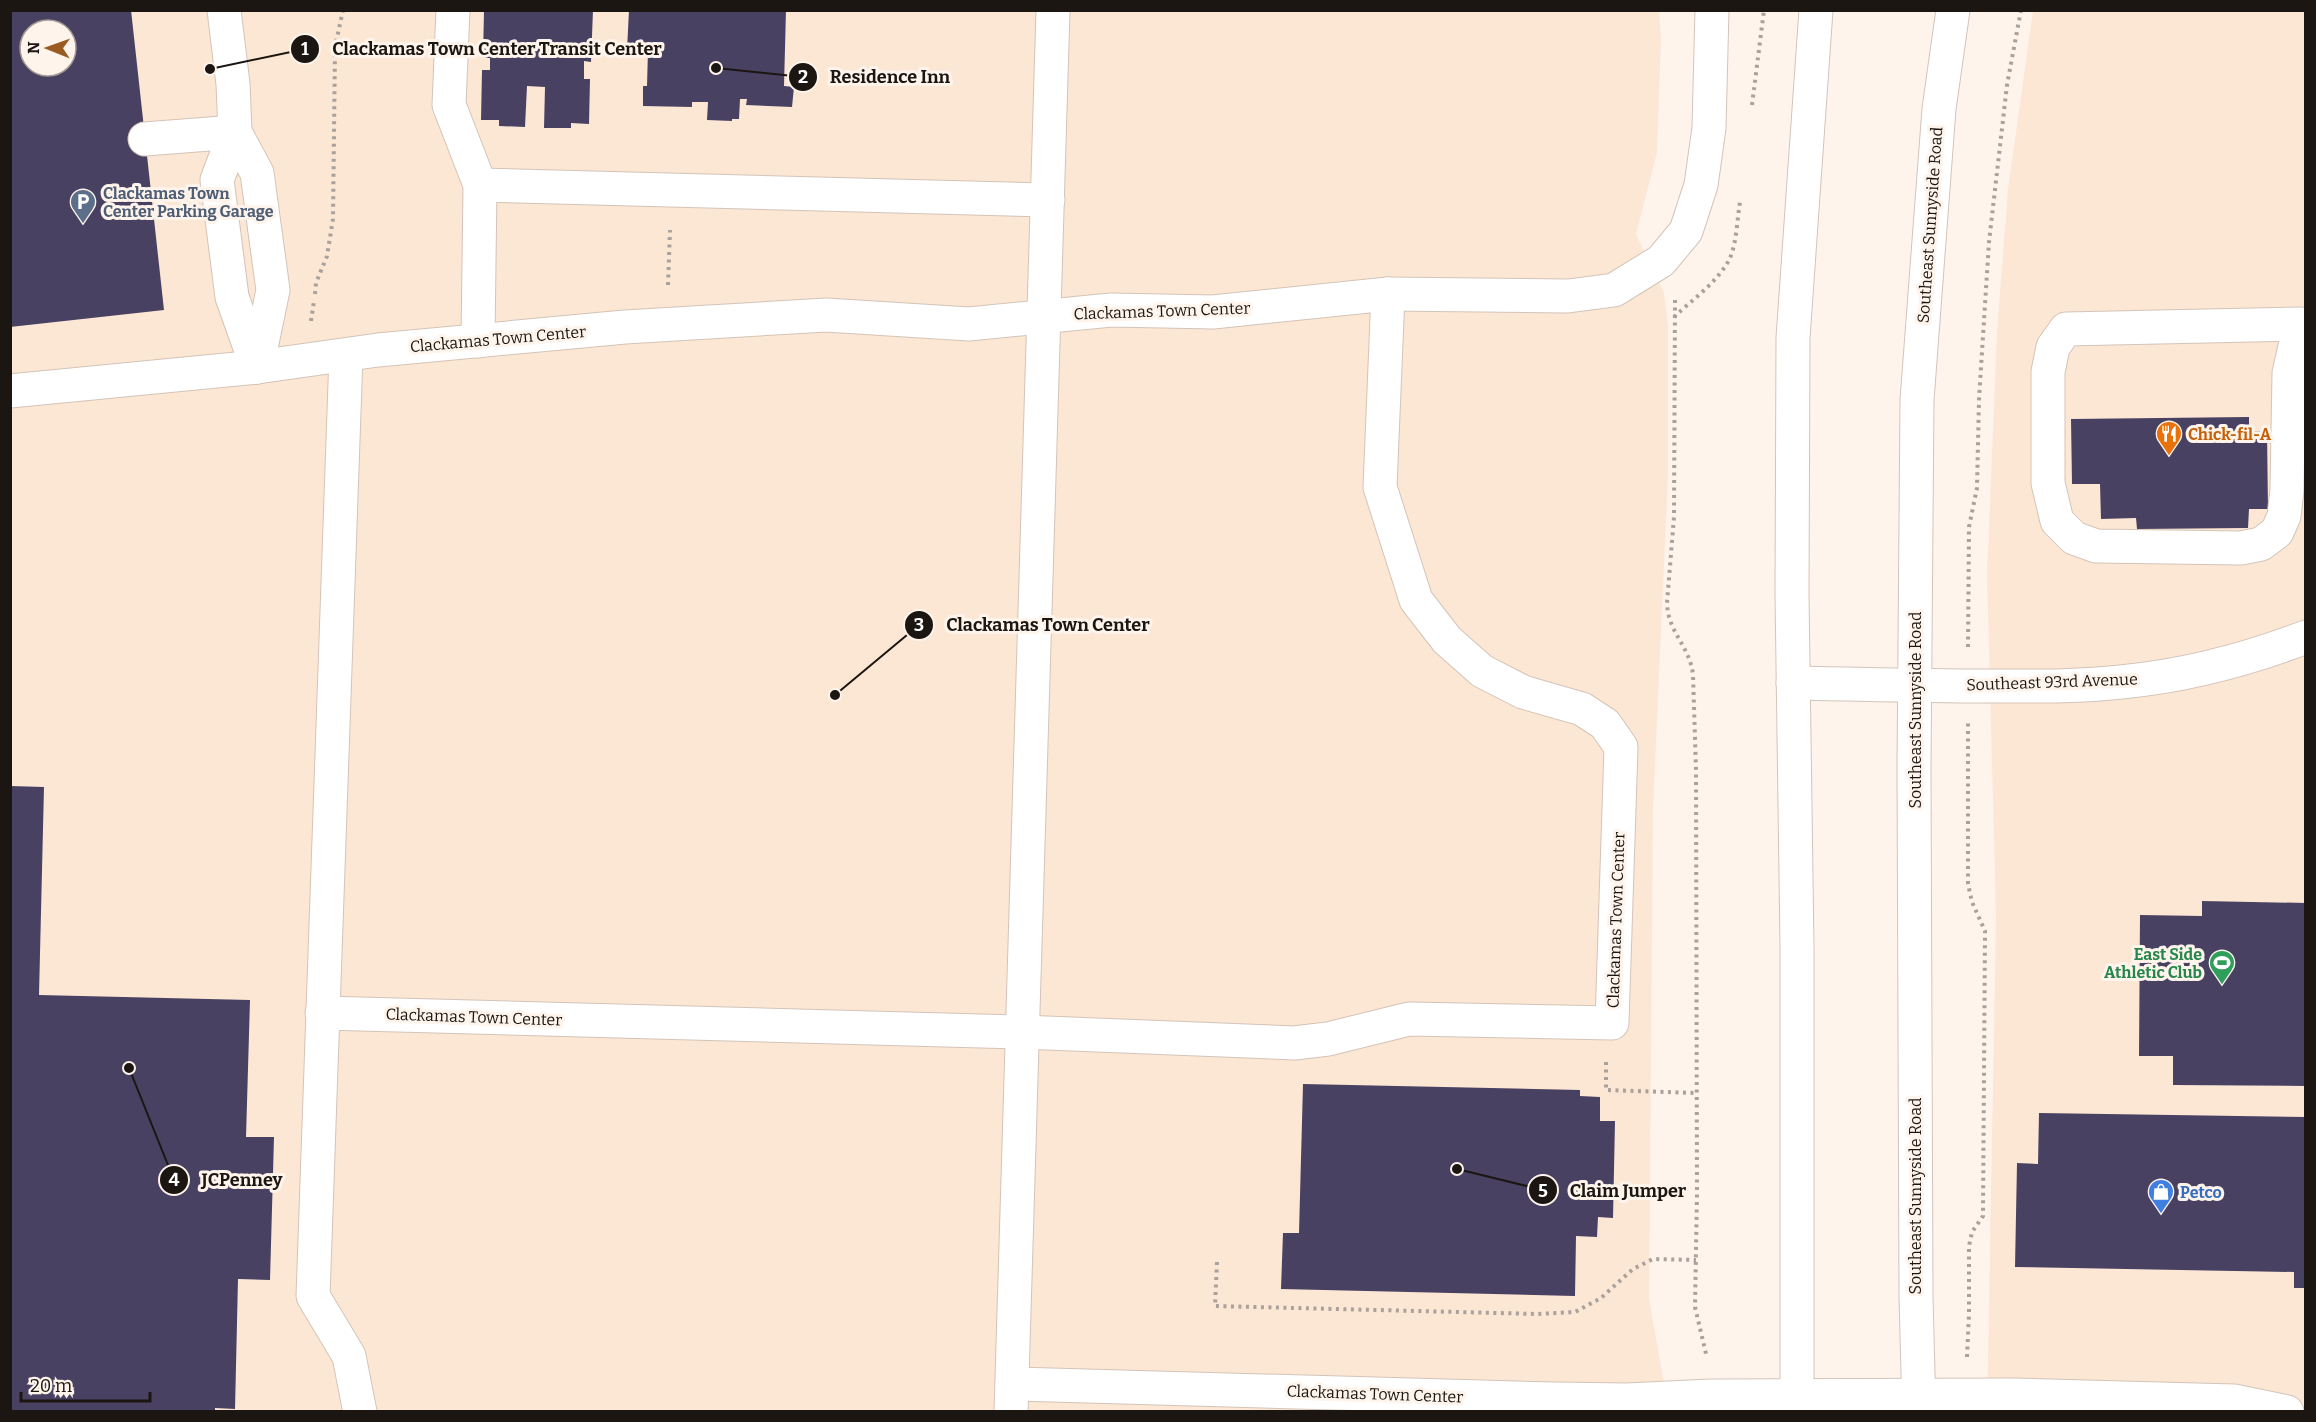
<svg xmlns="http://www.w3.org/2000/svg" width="2316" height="1422" font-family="Bitter,serif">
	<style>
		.built { fill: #fce7d5; fill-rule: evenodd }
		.building { fill: #484162; fill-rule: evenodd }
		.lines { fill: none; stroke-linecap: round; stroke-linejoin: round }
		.minor-casing { stroke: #d3c4b8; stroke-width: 35 }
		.major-casing { stroke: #d3c4b8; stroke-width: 35 }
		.highway-casing { stroke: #d3c4b8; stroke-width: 35 }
		.path { stroke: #aaa19b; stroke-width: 4; stroke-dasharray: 3 4.5; stroke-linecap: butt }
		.minor { stroke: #fff; stroke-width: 33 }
		.major { stroke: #fff; stroke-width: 33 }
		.highway { stroke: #fff; stroke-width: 33 }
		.labels { text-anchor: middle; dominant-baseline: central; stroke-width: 6; stroke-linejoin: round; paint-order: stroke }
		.service-label { font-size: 16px; font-weight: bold; fill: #4e5e75; stroke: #fef4ec; text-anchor: start }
		.street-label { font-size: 16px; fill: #1b1612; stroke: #fef4ec }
		.food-label { font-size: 16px; font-weight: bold; fill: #c56008; stroke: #fef4ec; text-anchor: start }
		.leisure-label { font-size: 16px; font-weight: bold; fill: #27864d; stroke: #fef4ec; text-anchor: end }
		.shop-label { font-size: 16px; font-weight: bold; fill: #366cbe; stroke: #fef4ec; text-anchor: start }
		.leader { fill: none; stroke: #1b1612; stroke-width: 2 }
		.callout-dot { fill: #1b1612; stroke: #fef4ec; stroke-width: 2 }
		.mark-label { font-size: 18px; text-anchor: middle; font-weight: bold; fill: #fff }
		.callout-label { font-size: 18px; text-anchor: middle; font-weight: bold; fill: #1b1612; stroke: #fef4ec; stroke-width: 6; stroke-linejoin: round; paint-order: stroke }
	</style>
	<rect width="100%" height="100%" fill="#fef4ec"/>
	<g class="built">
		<path d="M10 11H1659L1661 40 1657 153 1636 234 1664 293 1668 326V475L1653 810 1649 1299 1669 1411H11ZM30 30H66V66H30Z"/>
		<path d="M2033 11H2305V1411L1987 1412 1996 917 1987 575 1997 332 2008 189Z"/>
	</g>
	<g class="building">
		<path d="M10 10H131L164 310 10 327ZM30 30H66V66H30Z"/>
		<path d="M484 10H593L591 62 584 61V79H590L589 124 571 123V128H544L545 87 527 86 525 127 499 126V120H481L482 70H490V58H483Z"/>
		<path d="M629 10H786L784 86 794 87 792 107 746 105 747 99H740L739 119H732V121L707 120 708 102H692V107L643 106V86H647L648 50H627Z"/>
		<path d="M2249 417V431H2267L2268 509H2249L2248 528 2137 529 2136 518 2101 519 2100 484H2072L2071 419Z"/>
		<path d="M10 786 44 787 39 995 250 1000 246 1137H274L270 1280 238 1279 235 1409 215 1408V1412H10Z"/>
		<path d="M2202 901 2306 903V1086L2173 1085V1056H2139L2140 915 2202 916Z"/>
		<path d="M1303 1084 1580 1090V1096L1600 1097V1121H1615L1613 1218 1598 1217 1597 1237 1576 1236 1575 1296 1281 1289 1283 1233H1299Z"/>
		<path d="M2039 1113 2306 1117V1288H2294V1272L2015 1267 2017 1163 2038 1164Z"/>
	</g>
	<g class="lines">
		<defs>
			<g id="minor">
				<path d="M224 10 233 84 235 132 217 180 232 297 257 367"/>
				<path d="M453 10 449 105 480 185 478 341"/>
				<path d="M235 132 257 173 273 290 257 367"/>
				<path d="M145 139 235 132"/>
				<path d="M480 185 1048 200"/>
				<path d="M2300 324 2289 373 2287 490 2284 516 2277 532 2261 544 2241 548 2096 546 2074 538 2057 521 2048 483V372L2053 347 2066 329Z"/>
				<path d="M346 355 313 1296 349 1356 360 1412"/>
				<path d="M10 391 257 367 378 350 625 327 826 315 969 324 1111 310 1213 312 1388 294 1380 487 1416 600 1447 640 1482 671 1523 692 1582 709 1605 724 1621 747 1612 1023 1409 1019 1328 1039 1294 1043 1022 1032 322 1013"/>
				<path d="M1793 683C1857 684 1921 686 1984 686 2030 686 2076 687 2121 682 2184 676 2246 660 2306 637"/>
				<path d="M1012 1384 1555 1399 1627 1400 1711 1396 2011 1395 2234 1401 2287 1412"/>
				<path d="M1011 1412 1053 10"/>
			</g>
			<g id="major">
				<path d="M1797 1412V947L1792 594 1793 338 1816 10"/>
				<path d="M1919 1412 1916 1296 1914 768 1917 400 1939 109 1953 10"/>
			</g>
			<path id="highway" d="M1388 294 1568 296 1614 290 1661 261 1686 231 1701 185 1709 128 1712 10"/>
		</defs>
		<use href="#minor" class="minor-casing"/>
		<use href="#major" class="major-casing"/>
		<use href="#highway" class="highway-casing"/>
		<g class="path">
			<path d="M1752 105 1764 10"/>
			<path d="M668 285 670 230"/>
			<path d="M315 294 316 283 327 256 333 219 335 47 343 10"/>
			<path d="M1675 300 1674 517 1667 603C1668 633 1690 646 1693 675L1696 770 1697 1193 1695 1307 1707 1358"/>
			<path d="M1674 317C1692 300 1719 281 1730 258 1737 241 1737 220 1740 202"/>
			<path d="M311 321 314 301"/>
			<path d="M1968 647 1969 527 1977 488 1979 399 1989 242 2007 85 2021 10"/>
			<path d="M1606 1062V1090L1697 1093"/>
			<path d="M1217 1262 1215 1306 1538 1314 1575 1312 1601 1298 1633 1269 1653 1259 1696 1260"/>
			<path d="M1967 1357 1969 1314V1246L1972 1232 1983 1216 1985 931 1972 902 1968 884V723"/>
		</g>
		<use href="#minor" class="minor"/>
		<use href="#major" class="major"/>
		<use href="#highway" class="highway"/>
	</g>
	<defs>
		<symbol id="parking-pin" viewBox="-11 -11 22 30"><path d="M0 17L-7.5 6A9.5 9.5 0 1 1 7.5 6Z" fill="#5c6f8a" stroke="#fef4ec"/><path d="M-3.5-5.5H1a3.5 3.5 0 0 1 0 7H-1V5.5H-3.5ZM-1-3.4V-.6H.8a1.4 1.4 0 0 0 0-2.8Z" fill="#fff"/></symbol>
		<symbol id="restaurant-pin" viewBox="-11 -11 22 30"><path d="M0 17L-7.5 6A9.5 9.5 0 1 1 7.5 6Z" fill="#e8710a" stroke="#fef4ec"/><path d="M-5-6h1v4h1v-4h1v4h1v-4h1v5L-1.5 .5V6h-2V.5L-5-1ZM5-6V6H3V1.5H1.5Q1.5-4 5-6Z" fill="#fff"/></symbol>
		<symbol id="stadium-pin" viewBox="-11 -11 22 30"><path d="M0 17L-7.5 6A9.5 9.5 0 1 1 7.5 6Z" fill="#2e9e5b" stroke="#fef4ec"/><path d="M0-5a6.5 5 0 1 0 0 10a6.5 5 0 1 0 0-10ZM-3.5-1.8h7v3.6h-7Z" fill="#fff"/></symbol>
		<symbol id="shop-pin" viewBox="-11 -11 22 30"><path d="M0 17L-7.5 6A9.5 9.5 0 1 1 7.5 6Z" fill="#3f7fe0" stroke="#fef4ec"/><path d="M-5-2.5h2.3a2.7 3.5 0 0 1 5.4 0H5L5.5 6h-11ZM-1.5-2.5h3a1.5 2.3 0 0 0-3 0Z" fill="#fff"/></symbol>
	</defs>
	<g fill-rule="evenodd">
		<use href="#parking-pin" x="68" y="187" width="30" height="40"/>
		<use href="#restaurant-pin" x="2154" y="419" width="30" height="40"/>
		<use href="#stadium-pin" x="2207" y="948" width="30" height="40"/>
		<use href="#shop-pin" x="2146" y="1177" width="30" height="40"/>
	</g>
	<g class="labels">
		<g class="service-label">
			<text x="103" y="193">Clackamas Town<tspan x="103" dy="18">Center Parking Garage</tspan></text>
		</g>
		<g class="street-label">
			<text transform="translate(1930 225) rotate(-86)">Southeast Sunnyside Road</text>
			<text transform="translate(1162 311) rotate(-2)">Clackamas Town Center</text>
			<text transform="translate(498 339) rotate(-5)">Clackamas Town Center</text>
			<text transform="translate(2052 682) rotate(-2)">Southeast 93rd Avenue</text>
			<text transform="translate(1915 710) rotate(-90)">Southeast Sunnyside Road</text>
			<text transform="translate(1616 920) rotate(-88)">Clackamas Town Center</text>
			<text transform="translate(474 1017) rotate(2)">Clackamas Town Center</text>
			<text transform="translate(1915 1196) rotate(-90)">Southeast Sunnyside Road</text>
			<text transform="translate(1375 1394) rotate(2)">Clackamas Town Center</text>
		</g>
		<g class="food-label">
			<text x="2188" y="434">Chick-fil-A</text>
		</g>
		<g class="leisure-label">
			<text x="2202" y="954">East Side<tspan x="2202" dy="18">Athletic Club</tspan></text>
		</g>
		<g class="shop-label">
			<text x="2180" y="1192">Petco</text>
		</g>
	</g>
	<path class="leader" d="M210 69L305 49M716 68L803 77M835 695L919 625M129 1068L174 1180M1457 1169L1543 1190"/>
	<g class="callout-dot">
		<circle cx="210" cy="69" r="6"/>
		<circle cx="716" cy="68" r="6"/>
		<circle cx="835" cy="695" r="6"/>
		<circle cx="129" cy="1068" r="6"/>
		<circle cx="1457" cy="1169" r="6"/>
		<circle cx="305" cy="49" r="15"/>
		<circle cx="803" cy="77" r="15"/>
		<circle cx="919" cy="625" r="15"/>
		<circle cx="174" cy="1180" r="15"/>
		<circle cx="1543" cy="1190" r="15"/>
	</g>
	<g class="mark-label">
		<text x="305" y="55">1</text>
		<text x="803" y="83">2</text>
		<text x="919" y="631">3</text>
		<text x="174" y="1186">4</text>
		<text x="1543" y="1197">5</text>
	</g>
	<g class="callout-label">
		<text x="497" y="55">Clackamas Town Center Transit Center</text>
		<text x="890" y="83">Residence Inn</text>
		<text x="1048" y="631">Clackamas Town Center</text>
		<text x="242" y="1186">JCPenney</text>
		<text x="1628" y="1197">Claim Jumper</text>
	</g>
	<rect width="2316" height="1422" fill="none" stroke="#1b1612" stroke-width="24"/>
	<g transform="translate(48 48) rotate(271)"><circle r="28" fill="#fef4ec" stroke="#a39b95" stroke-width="1.5"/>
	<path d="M0-4.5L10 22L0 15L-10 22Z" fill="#9a5b22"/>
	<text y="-9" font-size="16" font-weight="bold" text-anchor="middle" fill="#1b1612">N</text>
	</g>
	<path d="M21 1392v9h129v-9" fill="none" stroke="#1b1612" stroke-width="3"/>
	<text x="30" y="1392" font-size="18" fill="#1b1612" stroke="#fef4ec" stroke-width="4.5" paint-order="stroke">20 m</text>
</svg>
